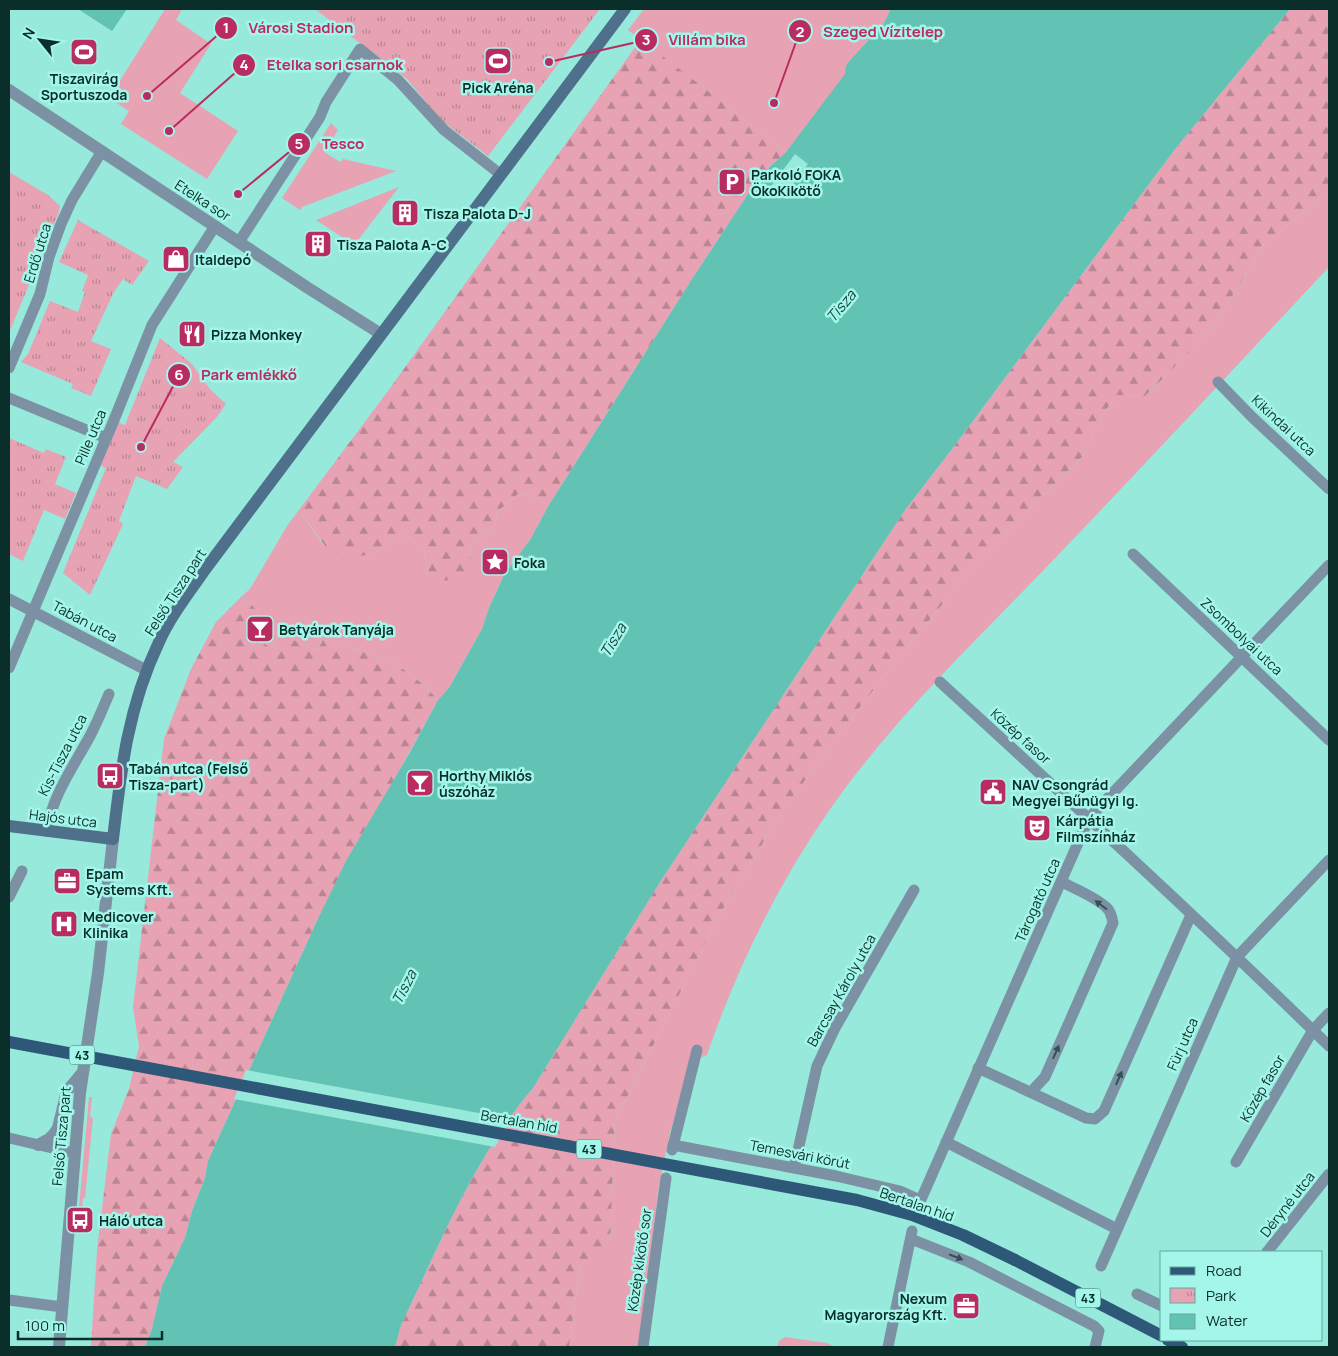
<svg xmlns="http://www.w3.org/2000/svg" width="1338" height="1356" font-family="Manrope,sans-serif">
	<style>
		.grass { fill: #e7a3b4 }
		.forest { fill: url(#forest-firs) }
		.park { fill: url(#park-tufts) }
		.water { fill: #62c2b4 }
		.pier { fill: #96e9db }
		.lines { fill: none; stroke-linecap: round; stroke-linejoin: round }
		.minor { stroke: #7c92a4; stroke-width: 11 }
		.tertiary { stroke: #7c92a4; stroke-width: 12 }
		.secondary { stroke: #4f708b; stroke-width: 12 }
		.primary { stroke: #2e5878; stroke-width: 12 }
		.primary-bridge { stroke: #2e5878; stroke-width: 12 }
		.oneway { fill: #325155 }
		.labels { text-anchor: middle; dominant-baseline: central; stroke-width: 5; stroke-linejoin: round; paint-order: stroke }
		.shield { fill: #a3f6e9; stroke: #386a63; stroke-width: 1 }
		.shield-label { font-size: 12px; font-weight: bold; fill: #0a2e2a }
		.poi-label { font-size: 14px; font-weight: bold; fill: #0a2e2a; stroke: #a3f6e9; text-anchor: start }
		.street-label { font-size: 14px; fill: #0a2e2a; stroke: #a3f6e9 }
		.water-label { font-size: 15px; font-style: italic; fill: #18443e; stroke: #a3f6e9 }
		.leader { fill: none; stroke: #b92c61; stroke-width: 2 }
		.callout-dot { fill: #b92c61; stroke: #a3f6e9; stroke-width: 2 }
		.mark-label { font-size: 15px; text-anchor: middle; font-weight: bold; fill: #fff }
		.callout-label { font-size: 15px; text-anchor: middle; font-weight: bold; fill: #b92c61; stroke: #a3f6e9; stroke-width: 5; stroke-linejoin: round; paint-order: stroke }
	</style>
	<defs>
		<pattern id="forest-firs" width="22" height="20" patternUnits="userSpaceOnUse" patternTransform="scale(1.25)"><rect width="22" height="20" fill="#e7a3b4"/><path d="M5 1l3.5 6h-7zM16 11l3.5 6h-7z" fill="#b98593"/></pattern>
		<pattern id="park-tufts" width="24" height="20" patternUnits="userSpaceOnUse" patternTransform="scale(1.25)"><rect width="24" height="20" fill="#e7a3b4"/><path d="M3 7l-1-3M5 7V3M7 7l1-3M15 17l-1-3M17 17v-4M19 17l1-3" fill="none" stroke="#b98593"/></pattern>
	</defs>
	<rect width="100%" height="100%" fill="#96e9db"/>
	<g class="grass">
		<path d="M165 9H182L176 20 211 44 180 93 238 131 207 179 121 124 129 111 109 98Z"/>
		<path d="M644 9H891L883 25 850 60 846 66V74L786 152 628 30Z"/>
		<path d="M331 123 338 130 324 152 340 162 343 159 396 171 302 207 300 210 282 198Z"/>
		<path d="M399 187 354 245 316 220Z"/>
		<path d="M1329 190V267C1240 362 1151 458 1060 553 985 632 903 708 838 798 782 876 738 964 707 1055L690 1062 670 1133 659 1186 639 1347H569L580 1265 610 1243 615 1121 720 914 779 816 847 723 968 572 1083 456 1102 415 1117 395 1145 396 1211 331 1262 247Z"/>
		<path d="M518 494 528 495 549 505 530 540 504 575 489 608 482 629 449 688 438 700C428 689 416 677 403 669 382 656 347 647 323 640L318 649 306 647 280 632 272 648 246 634 258 611 242 596 250 589 287 526 299 510 324 546 374 553 398 539 407 535 424 550 428 573 471 556 470 546 495 525 497 512Z"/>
		<path d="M89 1097H92L90 1117 93 1118 85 1198H83L81 1218H78Z"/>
		<path d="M785 1337 827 1343 835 1347H777L779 1341Z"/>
	</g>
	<g class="forest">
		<path d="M1290 9H1329V190L1262 247 1211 331 1145 396 1117 395 1102 415 1083 456 968 572 847 723 779 816 720 914 615 1121 610 1244 580 1265 569 1347H395L401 1325C440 1244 474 1157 533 1088L660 882 905 510 955 445 1175 149Z"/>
		<path d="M641 39 786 152 760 176 694 276 549 505 528 495 518 494 497 512 495 525 470 546 471 556 463 579 439 581 428 573 424 550 407 535 398 539 374 553 348 559 325 546 299 510 388 391Z"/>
		<path d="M242 596 258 611 246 634 272 648 280 632 306 647 318 649 323 640C347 647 382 656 403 669 416 677 428 689 438 700L316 923 208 1161 205 1178 192 1211 185 1238 162 1286 152 1329 145 1347H91L97 1250 111 1134 129 1089 139 1046 133 1007 164 739 191 669 216 622Z"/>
	</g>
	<g class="park">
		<path d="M315 9H600L488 156 441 120 407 79Z"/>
		<path d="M9 172 48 195 60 206 59 212 9 333Z"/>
		<path d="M78 220 149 261 132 285 123 279 114 292 91 341 111 349 91 396 71 388 73 384 21 362 28 354 50 301 78 312 85 292 82 291 88 275 59 262Z"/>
		<path d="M160 338 192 364 210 389 226 404 217 417 173 462 183 467 167 489 136 476 119 521 123 524 90 595 63 573 106 468 99 465 117 422 125 425Z"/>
		<path d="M9 438 44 453 46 449 66 457 55 484 76 493 65 519 44 510 23 561 9 554Z"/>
	</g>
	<g class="water">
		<path d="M78 9H127L112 31Z"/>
		<path d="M891 9H1290L1175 149 955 445 905 510 660 882 533 1088C474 1157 440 1244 401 1325L395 1347H145L152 1329 162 1286 185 1238 192 1211 205 1178 208 1161 316 923 346 861 409 754 438 700 449 688 482 629 489 608 504 575 530 540 549 505 694 276 760 176 786 152 845 74 846 66 850 60 883 25Z"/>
	</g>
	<g class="pier">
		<path d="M795 154 808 164 784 196 771 186Z"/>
		<path d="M246 1070 512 1119 495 1147 234 1099Z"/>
	</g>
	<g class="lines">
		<g class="minor">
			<path d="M239 242 320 117 326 102 360 49 398 80 444 130 500 174"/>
			<path d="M9 368 40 294 49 257 61 224 72 200 102 151"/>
			<path d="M1218 382 1252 417 1329 489"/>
			<path d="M9 398 106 438"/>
			<path d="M1133 554 1329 740"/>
			<path d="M9 599 146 670"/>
			<path d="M9 668 114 420 152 325 215 226"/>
			<path d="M940 682C1071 802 1202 922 1329 1046"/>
			<path d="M46 831C54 793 72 769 90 736 97 723 103 708 109 694"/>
			<path d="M9 897 22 871"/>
			<path d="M978 1068 1086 1118 1095 1119 1104 1111 1191 915"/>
			<path d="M1031 1092 1045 1077 1113 923C1112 917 1111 912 1107 908 1096 897 1075 889 1062 882"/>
			<path d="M9 1138 74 1153"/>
			<path d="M946 1142 1117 1229"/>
			<path d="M673 1145 836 1176 900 1191 920 1200"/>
			<path d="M672 1150 697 1050"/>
			<path d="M1236 1162 1313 1030 1329 1013"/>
			<path d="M794 1168 817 1066 835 1028 914 890"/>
			<path d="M919 1204 1089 818 1329 565"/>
			<path d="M911 1239 969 1262 1094 1326 1099 1331 1095 1347"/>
			<path d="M1267 1252 1329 1174"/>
			<path d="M1101 1266 1237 957 1329 860"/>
			<path d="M1137 1294 1162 1306"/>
			<path d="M9 1300 62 1307"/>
			<path d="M643 1347 666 1178"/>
			<path d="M888 1347 912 1231"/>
		</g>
		<g class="tertiary">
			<path d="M9 90 308 288 381 334"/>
			<path d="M38 1145 49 1139 54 1134 58 1128 67 1091 83 1072"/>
			<path d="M59 1347 80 1093 98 973 113 839"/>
		</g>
		<path class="secondary" d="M9 826 113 839C121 769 128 707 159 642 170 617 188 594 204 571L625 9"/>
		<g class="primary">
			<path d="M1015 1260 1162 1336"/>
			<path d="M1168 1340 1182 1347"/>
		</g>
		<path class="primary-bridge" d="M9 1042 857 1200 912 1215 963 1235 1015 1260"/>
	</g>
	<defs><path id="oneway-solid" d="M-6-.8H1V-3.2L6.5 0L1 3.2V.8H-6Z" transform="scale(1.25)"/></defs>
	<g class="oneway">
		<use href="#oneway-solid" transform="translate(1101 905) rotate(-143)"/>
		<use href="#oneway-solid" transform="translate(1056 1052) rotate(-66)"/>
		<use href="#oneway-solid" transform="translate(1119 1078) rotate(-66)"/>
		<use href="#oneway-solid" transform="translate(956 1257) rotate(21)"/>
	</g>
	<defs>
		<symbol id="stadium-square" viewBox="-11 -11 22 22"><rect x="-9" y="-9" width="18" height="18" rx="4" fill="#b92c61" stroke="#a3f6e9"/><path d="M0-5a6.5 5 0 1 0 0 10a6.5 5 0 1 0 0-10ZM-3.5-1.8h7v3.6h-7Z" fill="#fff"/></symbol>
		<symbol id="parking-square" viewBox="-11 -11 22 22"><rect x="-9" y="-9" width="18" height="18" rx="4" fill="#b92c61" stroke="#a3f6e9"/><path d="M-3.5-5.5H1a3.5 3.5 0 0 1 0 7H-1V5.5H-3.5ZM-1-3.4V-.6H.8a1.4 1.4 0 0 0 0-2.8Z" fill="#fff"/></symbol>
		<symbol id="building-square" viewBox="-11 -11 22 22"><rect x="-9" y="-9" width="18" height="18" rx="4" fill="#b92c61" stroke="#a3f6e9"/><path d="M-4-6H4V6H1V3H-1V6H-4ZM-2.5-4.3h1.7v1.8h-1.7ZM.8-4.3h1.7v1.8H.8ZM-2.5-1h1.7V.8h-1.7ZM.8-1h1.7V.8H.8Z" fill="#fff"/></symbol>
		<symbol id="shop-square" viewBox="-11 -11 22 22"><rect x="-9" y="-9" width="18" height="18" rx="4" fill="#b92c61" stroke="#a3f6e9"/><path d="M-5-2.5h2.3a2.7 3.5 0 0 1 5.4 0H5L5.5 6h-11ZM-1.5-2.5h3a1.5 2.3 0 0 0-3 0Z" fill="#fff"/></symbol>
		<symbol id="restaurant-square" viewBox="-11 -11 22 22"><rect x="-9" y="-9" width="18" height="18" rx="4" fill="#b92c61" stroke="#a3f6e9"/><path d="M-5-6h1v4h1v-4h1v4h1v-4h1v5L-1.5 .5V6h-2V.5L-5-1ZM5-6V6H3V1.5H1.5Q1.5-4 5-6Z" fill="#fff"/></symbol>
		<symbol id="sight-square" viewBox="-11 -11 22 22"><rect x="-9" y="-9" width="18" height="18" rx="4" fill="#b92c61" stroke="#a3f6e9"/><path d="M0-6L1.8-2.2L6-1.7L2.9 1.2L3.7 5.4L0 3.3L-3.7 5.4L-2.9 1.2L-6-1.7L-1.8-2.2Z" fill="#fff"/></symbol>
		<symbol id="bar-square" viewBox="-11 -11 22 22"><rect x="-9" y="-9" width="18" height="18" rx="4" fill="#b92c61" stroke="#a3f6e9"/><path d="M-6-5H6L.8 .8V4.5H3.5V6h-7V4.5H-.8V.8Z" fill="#fff"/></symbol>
		<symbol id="bus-square" viewBox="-11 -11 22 22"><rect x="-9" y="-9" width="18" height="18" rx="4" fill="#b92c61" stroke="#a3f6e9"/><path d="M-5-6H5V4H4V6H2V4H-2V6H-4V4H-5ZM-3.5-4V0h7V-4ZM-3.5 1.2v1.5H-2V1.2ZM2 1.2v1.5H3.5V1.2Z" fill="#fff"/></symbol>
		<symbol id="civic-square" viewBox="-11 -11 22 22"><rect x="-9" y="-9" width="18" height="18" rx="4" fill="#b92c61" stroke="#a3f6e9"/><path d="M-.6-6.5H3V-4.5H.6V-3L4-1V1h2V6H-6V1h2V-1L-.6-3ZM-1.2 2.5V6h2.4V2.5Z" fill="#fff"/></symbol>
		<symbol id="theatre-square" viewBox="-11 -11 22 22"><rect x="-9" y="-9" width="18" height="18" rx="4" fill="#b92c61" stroke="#a3f6e9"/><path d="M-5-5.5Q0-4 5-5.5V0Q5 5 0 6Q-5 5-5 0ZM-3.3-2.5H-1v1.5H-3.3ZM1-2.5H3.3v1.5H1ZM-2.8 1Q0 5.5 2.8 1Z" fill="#fff"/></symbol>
		<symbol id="office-square" viewBox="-11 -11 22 22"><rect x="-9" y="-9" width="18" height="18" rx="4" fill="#b92c61" stroke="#a3f6e9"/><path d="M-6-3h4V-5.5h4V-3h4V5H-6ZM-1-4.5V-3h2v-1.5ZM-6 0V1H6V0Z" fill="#fff"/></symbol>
		<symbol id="hospital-square" viewBox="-11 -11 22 22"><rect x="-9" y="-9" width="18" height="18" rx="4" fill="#b92c61" stroke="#a3f6e9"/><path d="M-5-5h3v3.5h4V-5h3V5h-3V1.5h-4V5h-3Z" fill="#fff"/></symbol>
	</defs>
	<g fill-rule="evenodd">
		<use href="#stadium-square" x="68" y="36" width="32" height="32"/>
		<use href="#stadium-square" x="482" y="45" width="32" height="32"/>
		<use href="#parking-square" x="716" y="166" width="32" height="32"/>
		<use href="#building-square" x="389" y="197" width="32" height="32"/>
		<use href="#building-square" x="302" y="228" width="32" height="32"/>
		<use href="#shop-square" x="160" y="243" width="32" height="32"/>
		<use href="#restaurant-square" x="176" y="318" width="32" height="32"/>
		<use href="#sight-square" x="479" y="546" width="32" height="32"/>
		<use href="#bar-square" x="244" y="613" width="32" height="32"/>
		<use href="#bus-square" x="94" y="760" width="32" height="32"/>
		<use href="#bar-square" x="404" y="767" width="32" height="32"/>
		<use href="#civic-square" x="977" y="776" width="32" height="32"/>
		<use href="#theatre-square" x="1021" y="812" width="32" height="32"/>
		<use href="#office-square" x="51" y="865" width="32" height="32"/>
		<use href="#hospital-square" x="48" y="908" width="32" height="32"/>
		<use href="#bus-square" x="64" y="1204" width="32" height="32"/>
		<use href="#office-square" x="950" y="1290" width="32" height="32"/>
	</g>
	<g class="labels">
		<g class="shield">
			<rect x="69.5" y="1045.5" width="25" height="19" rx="4"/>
			<rect x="576.5" y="1139.5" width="25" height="19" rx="4"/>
			<rect x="1075.5" y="1288.5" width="25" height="19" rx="4"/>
		</g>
		<g class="shield-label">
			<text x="82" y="1055">43</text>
			<text x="589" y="1149">43</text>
			<text x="1088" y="1298">43</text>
		</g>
		<g class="poi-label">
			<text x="84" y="78" text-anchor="middle">Tiszavirág<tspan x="84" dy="16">Sportuszoda</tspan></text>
			<text x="498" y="87" text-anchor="middle">Pick Aréna</text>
			<text x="751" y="174">Parkoló FOKA<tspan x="751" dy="16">ÖkoKikötő</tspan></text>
			<text x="424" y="213">Tisza Palota D-J</text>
			<text x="337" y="244">Tisza Palota A-C</text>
			<text x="195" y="259">Italdepó</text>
			<text x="211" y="334">Pizza Monkey</text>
			<text x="514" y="562">Foka</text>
			<text x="279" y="629">Betyárok Tanyája</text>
			<text x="129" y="768">Tabán utca (Felső<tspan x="129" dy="16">Tisza-part)</tspan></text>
			<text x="439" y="775">Horthy Miklós<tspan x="439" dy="16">úszóház</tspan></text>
			<text x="1012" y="784">NAV Csongrád<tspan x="1012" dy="16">Megyei Bűnügyi Ig.</tspan></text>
			<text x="1056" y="820">Kárpátia<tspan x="1056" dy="16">Filmszínház</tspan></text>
			<text x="86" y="873">Epam<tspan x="86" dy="16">Systems Kft.</tspan></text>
			<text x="83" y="916">Medicover<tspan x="83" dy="16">Klinika</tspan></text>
			<text x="99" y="1220">Háló utca</text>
			<text x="947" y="1298" text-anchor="end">Nexum<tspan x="947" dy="16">Magyarország Kft.</tspan></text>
		</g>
		<g class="street-label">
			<text transform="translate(203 200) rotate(33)">Etelka sor</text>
			<text transform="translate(37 253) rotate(-73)">Erdő utca</text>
			<text transform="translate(1284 425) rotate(43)">Kikindai utca</text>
			<text transform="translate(90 437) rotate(-67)">Pille utca</text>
			<text transform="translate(175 592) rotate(-57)">Felső Tisza part</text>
			<text transform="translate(85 621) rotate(28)">Tabán utca</text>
			<text transform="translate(1242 636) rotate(43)">Zsombolyai utca</text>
			<text transform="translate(1021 736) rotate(42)">Közép fasor</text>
			<text transform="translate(62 755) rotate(-63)">Kis-Tisza utca</text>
			<text transform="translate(63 818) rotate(7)">Hajós utca</text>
			<text transform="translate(1037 900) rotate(-66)">Tárogató utca</text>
			<text transform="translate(841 990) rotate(-61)">Barcsay Károly utca</text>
			<text transform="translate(1182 1044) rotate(-66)">Fürj utca</text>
			<text transform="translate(1262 1088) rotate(-60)">Közép fasor</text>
			<text transform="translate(519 1121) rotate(10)">Bertalan híd</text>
			<text transform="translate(61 1136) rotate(-85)">Felső Tisza part</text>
			<text transform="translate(800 1154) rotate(11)">Temesvári körút</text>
			<text transform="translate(917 1204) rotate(19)">Bertalan híd</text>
			<text transform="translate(1287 1204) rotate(-52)">Déryné utca</text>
			<text transform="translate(639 1260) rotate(-82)">Közép kikötő sor</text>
		</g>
		<g class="water-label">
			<text transform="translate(841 306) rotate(-50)">Tisza</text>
			<text transform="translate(613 640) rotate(-59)">Tisza</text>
			<text transform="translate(404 987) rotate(-63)">Tisza</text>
		</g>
	</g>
	<path class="leader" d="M147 96L226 28M774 103L800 31M549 62L646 40M169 131L244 65M238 194L299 144M141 447L179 375"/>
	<g class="callout-dot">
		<circle cx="147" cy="96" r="5"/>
		<circle cx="774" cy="103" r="5"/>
		<circle cx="549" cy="62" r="5"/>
		<circle cx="169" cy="131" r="5"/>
		<circle cx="238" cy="194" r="5"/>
		<circle cx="141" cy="447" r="5"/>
		<circle cx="226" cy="28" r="12"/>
		<circle cx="800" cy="31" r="12"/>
		<circle cx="646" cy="40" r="12"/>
		<circle cx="244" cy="65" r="12"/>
		<circle cx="299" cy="144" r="12"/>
		<circle cx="179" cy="375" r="12"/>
	</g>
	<g class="mark-label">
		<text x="226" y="33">1</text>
		<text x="800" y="37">2</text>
		<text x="646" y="45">3</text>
		<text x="244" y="70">4</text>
		<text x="299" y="149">5</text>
		<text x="179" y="380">6</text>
	</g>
	<g class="callout-label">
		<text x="301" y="33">Városi Stadion</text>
		<text x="883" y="37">Szeged Vízitelep</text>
		<text x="707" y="45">Villám bika</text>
		<text x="335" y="70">Etelka sori csarnok</text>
		<text x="343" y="149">Tesco</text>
		<text x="249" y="380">Park emlékkő</text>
	</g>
	<rect width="1338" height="1356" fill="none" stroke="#0a2e2a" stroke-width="20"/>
	<rect x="1160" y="1251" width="162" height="90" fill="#a3f6e9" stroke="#66a69d"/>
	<rect x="1170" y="1267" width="25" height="8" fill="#2e5878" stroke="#66a69d"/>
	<text x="1206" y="1276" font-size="15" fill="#0a2e2a">Road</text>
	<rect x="1170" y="1288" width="25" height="15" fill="url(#park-tufts)" stroke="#66a69d"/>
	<text x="1206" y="1301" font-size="15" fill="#0a2e2a">Park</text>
	<rect x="1170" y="1314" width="25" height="15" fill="#62c2b4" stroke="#66a69d"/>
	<text x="1206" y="1326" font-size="15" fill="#0a2e2a">Water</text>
	<g transform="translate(40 40) rotate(300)" stroke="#a3f6e9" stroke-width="4" paint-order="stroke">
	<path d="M0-4L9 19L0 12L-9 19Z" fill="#0a2e2a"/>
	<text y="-8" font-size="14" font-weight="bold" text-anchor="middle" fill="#0a2e2a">N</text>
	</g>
	<path d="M18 1331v8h144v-8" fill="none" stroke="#0a2e2a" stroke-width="2.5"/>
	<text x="25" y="1331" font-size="15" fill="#0a2e2a" stroke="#a3f6e9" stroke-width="4" paint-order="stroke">100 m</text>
</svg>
